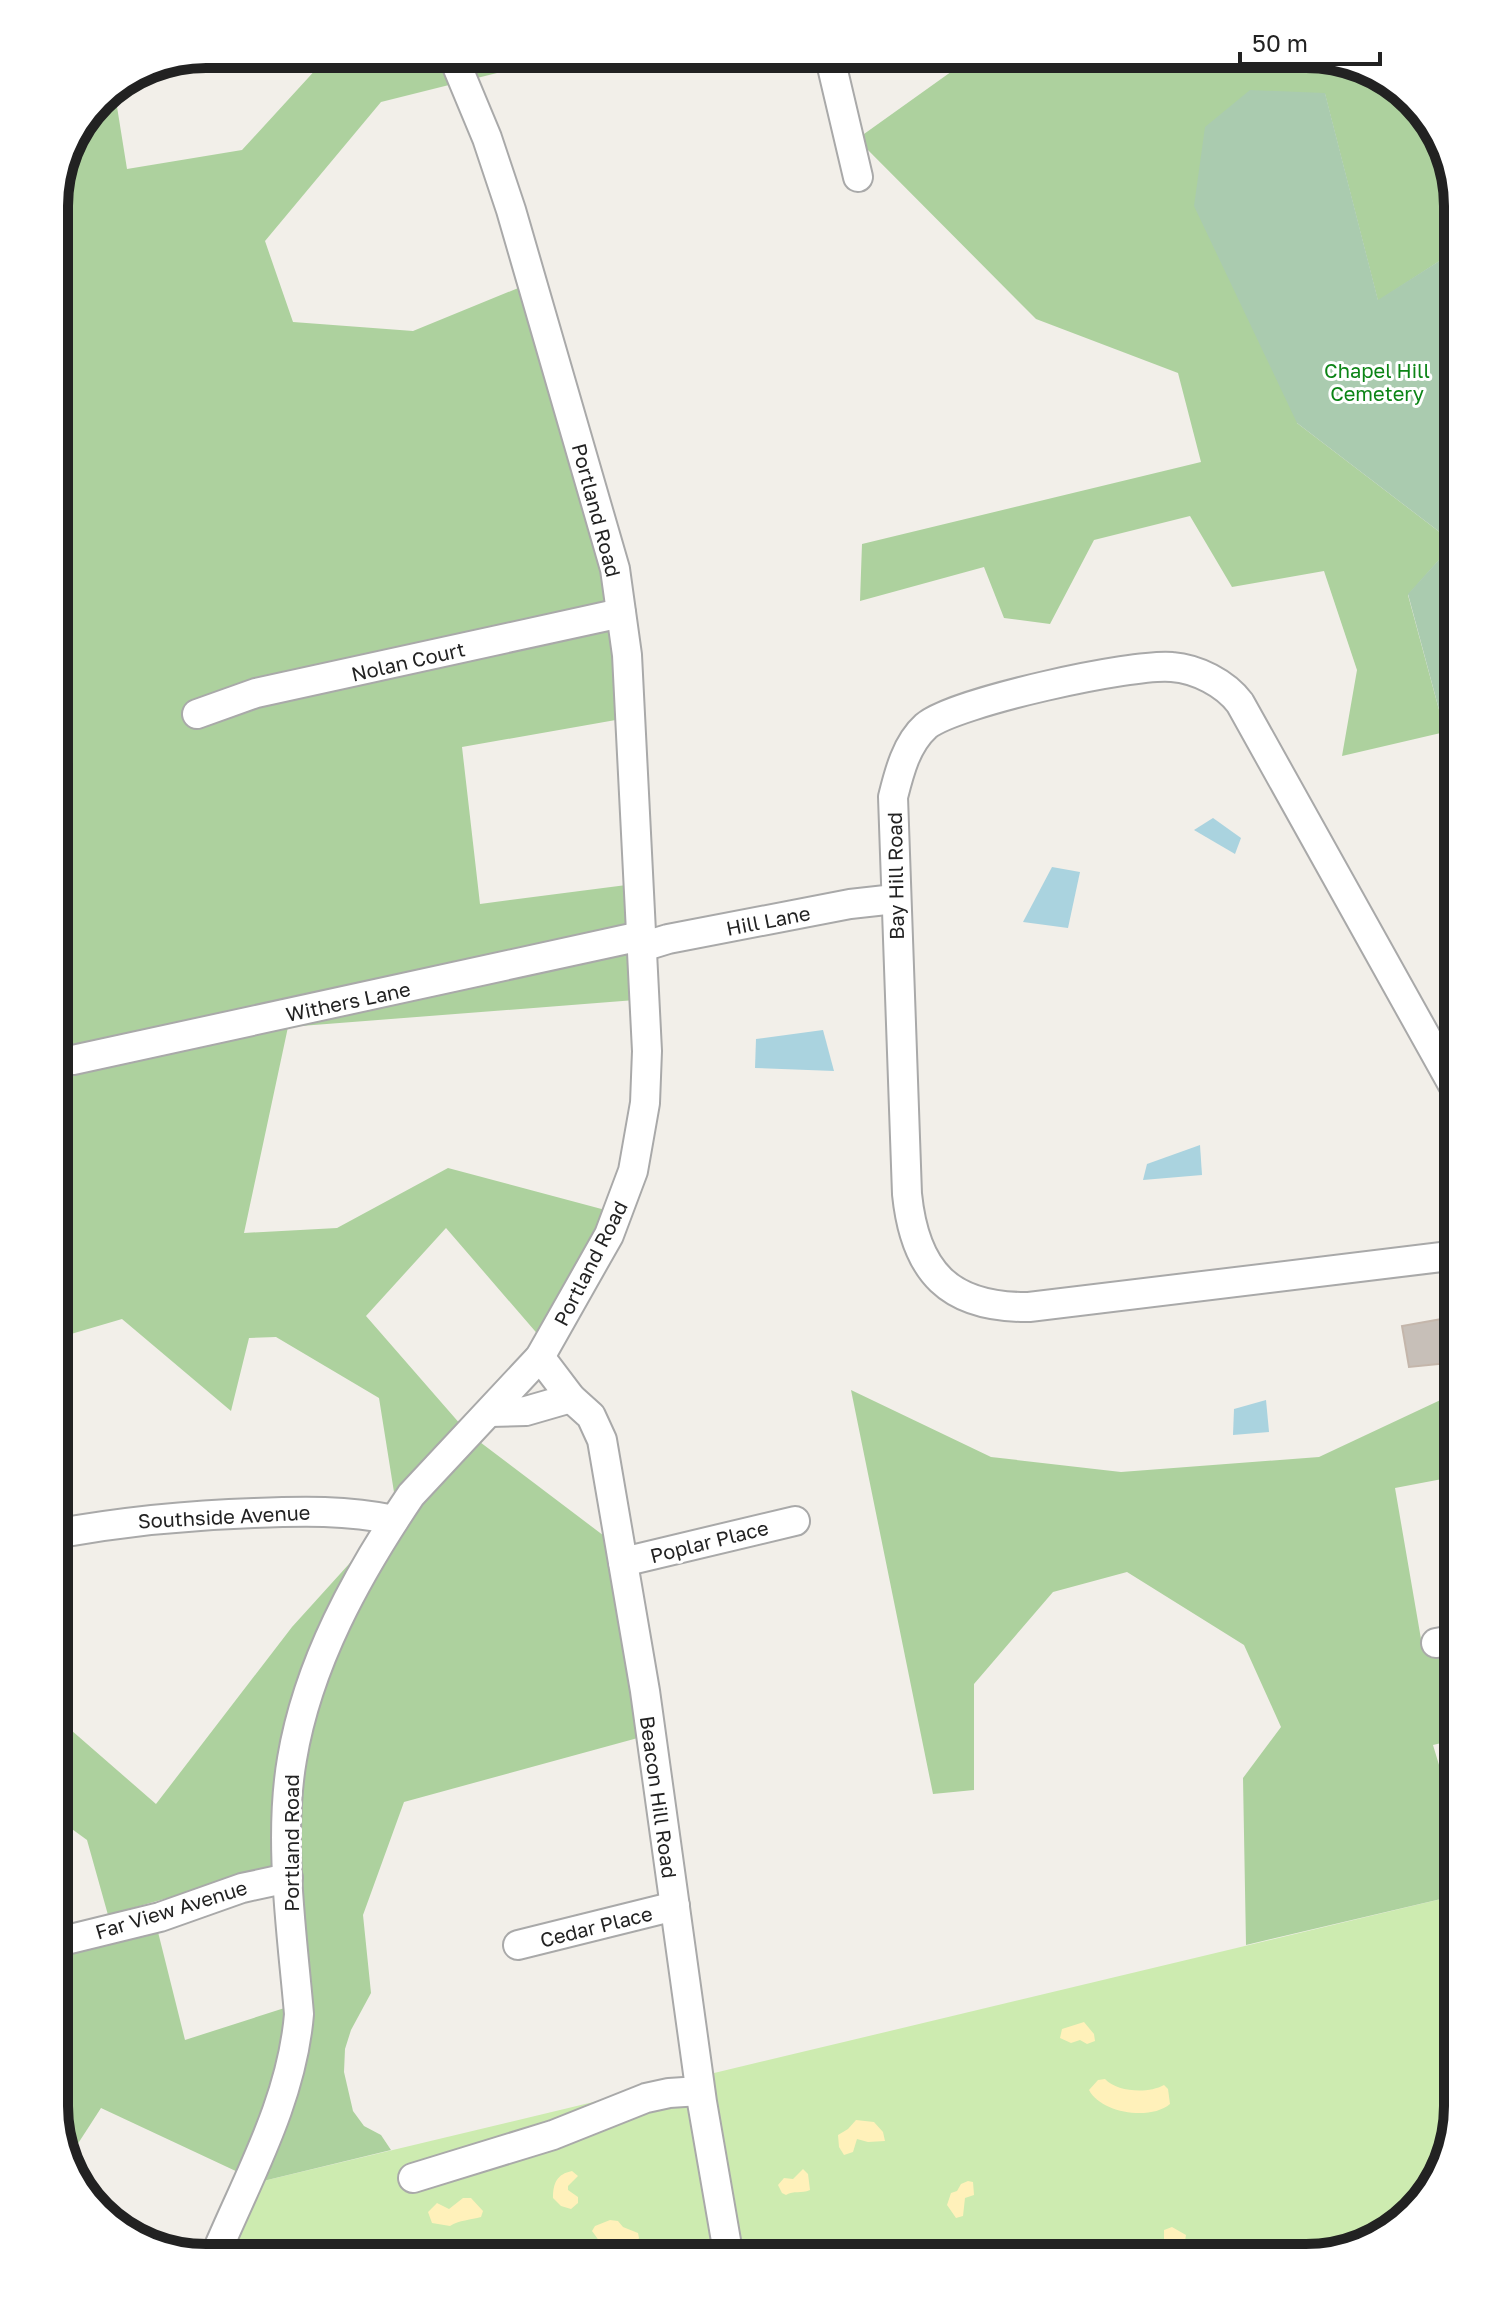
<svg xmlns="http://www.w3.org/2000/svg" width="1512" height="2312" font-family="'Golos Text',sans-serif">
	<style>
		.grass { fill: #cdebb0 }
		.forest { fill: #add19e }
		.sand { fill: #fff1ba }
		.cemetery { fill: #aacbaf }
		.water { fill: #aad3df }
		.building { fill: #c7bfb8; stroke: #c4b6ab; stroke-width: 2 }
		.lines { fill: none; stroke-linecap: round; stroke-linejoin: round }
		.minor-casing { stroke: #a9a9a9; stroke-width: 32 }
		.minor { stroke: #fff; stroke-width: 28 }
		.labels { text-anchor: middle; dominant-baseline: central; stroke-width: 6; stroke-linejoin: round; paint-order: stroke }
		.park-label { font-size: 20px; fill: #0c8416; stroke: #fff }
		.street-label { font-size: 20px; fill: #222; stroke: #fff }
		.rim { fill: none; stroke: #222; stroke-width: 10 }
	</style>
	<rect width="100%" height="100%" fill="#f2efe9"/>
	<path class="grass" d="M1458 1895V2107L1437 2183 1382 2238 1307 2258H228L259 2182Z"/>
	<g class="forest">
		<path d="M330 54H573L381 102 265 241 293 322 413 331 528 284 622 588 627 718 462 747 480 904 642 883 648 999 288 1027 244 1233 337 1228 448 1168 624 1215 547 1345 446 1228 366 1316 468 1433 620 1548 645 1736 404 1802 363 1915 371 1993 351 2030 345 2049 344 2072 353 2111 364 2126 381 2135 391 2150 259 2182 101 2108 68 2159 54 2106V1947L156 1924 185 2040 297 2004 290 1863 108 1915 87 1840 54 1816V1733L71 1730 156 1804 292 1627 397 1511 379 1398 276 1337 249 1338 231 1411 122 1319 54 1339V196L99 98 114 88 127 169 242 150Z"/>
		<path d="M976 54H1316L1390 79 1438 130 1458 206V249L1378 301 1325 94 1297 423 1454 543 1408 595 1445 732 1342 756 1357 670 1324 571 1232 587 1190 516 1094 540 1050 624 1004 618 984 567 860 601 862 544 1201 462 1178 373 1036 319 857 139Z"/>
		<path d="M851 1390 991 1457 1121 1472 1319 1457 1449 1396 1458 1399V1476L1395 1488 1421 1639 1458 1637V1739L1433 1745 1458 1828V1895L1246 1945 1243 1778 1281 1727 1244 1645 1127 1572 1053 1592 974 1684V1790L933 1794Z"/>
	</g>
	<g class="sand">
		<path d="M1084 2022 1094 2034 1095 2041 1087 2044 1080 2040 1071 2043 1060 2038 1062 2029Z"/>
		<path d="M1105 2079C1117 2092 1148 2094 1164 2085L1168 2089 1170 2104C1150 2121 1101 2113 1089 2090L1098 2080Z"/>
		<path d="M856 2120 874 2122 883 2132 885 2141 868 2142 857 2139 853 2152 844 2155 839 2147 838 2135 848 2129Z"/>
		<path d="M803 2169 808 2174 810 2190C801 2194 794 2190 786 2195L782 2193 778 2185 784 2178 793 2179Z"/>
		<path d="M572 2171 578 2176 568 2186V2190L578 2197V2203L571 2209 561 2206 553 2198C553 2183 557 2174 572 2171Z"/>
		<path d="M968 2181 973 2182 974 2195 965 2198 963 2216 956 2218 947 2205 951 2193 957 2191 961 2184Z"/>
		<path d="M463 2198H471L483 2211 481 2217C471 2220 459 2220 450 2226L432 2223 428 2212 437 2203 449 2209Z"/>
		<path d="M610 2220 618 2221 623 2227 638 2233 639 2238 636 2243 622 2245 610 2251 605 2249 592 2231 595 2226Z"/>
		<path d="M1172 2227 1186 2235 1185 2241 1172 2246 1171 2258H1152C1148 2246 1154 2244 1164 2239V2230Z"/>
		<path d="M1082 2239 1089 2242 1097 2258H1042L1054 2252 1061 2255 1066 2252 1070 2241Z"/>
	</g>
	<path class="cemetery" d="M1250 90 1325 93 1378 300 1458 249V753L1445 732 1408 594 1454 543 1297 423 1194 206 1205 127Z"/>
	<g class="water">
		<path d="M1213 818 1241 838 1235 854 1194 830Z"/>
		<path d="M1052 867 1080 872 1068 928 1023 922Z"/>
		<path d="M823 1030 834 1071 755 1068 756 1039Z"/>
		<path d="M1200 1145 1202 1175 1143 1180 1147 1164Z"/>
		<path d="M1266 1400 1269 1432 1233 1435 1234 1409Z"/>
	</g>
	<path class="building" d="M1453 1317 1458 1344V1362L1409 1367 1402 1326Z"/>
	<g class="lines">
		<defs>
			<g id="minor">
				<path d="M829 54 858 177"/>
				<path d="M197 714 256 693 621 613"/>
				<path d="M642 947 668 939 850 904 895 899"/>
				<path d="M54 1061 73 1060 641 936"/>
				<path d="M1458 1255 1029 1307C949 1308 915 1272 907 1194L893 797C899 773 906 744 926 726 955 702 1133 663 1172 667 1197 669 1225 683 1240 703L1458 1094"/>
				<path d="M540 1357 571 1398 591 1416 602 1440 645 1691 702 2102 729 2258"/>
				<path d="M490 1412 526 1411 571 1398"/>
				<path d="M54 1534C121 1522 187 1515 254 1513 302 1511 347 1510 394 1520"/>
				<path d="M623 1562 795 1521"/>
				<path d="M1436 1643 1458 1639"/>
				<path d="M54 1943 160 1917 242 1888 288 1878"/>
				<path d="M518 1945 675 1906"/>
				<path d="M413 2178 553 2135 646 2098 669 2093 700 2091"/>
				<path d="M214 2258C247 2179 292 2101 299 2014 292 1932 278 1840 292 1759 308 1663 357 1575 411 1495L540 1357 609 1235 633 1171 645 1103 647 1051 627 655 615 569 511 210 487 138 452 54"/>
			</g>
		</defs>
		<use href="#minor" class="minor-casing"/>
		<use href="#minor" class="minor"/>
	</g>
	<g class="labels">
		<g class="park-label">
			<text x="1377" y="370">Chapel Hill<tspan x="1377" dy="23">Cemetery</tspan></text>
		</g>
		<g class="street-label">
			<text transform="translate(597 510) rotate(75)">Portland Road</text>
			<text transform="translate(408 661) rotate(-13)">Nolan Court</text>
			<text transform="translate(895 876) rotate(-91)">Bay Hill Road</text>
			<text transform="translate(768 920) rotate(-11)">Hill Lane</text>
			<text transform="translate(348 1001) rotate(-12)">Withers Lane</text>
			<text transform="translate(590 1263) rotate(-63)">Portland Road</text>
			<text transform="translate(224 1516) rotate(-3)">Southside Avenue</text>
			<text transform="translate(709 1541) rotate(-14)">Poplar Place</text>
			<text transform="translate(659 1797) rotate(82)">Beacon Hill Road</text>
			<text transform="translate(291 1843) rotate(-90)">Portland Road</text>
			<text transform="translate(171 1909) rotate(-17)">Far View Avenue</text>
			<text transform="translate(596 1926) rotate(-14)">Cedar Place</text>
		</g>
	</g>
	<path d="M0 0H1512V2312H0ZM206 68H1306A138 138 0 0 1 1444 206V2106A138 138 0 0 1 1306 2244H206A138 138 0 0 1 68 2106V206A138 138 0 0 1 206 68Z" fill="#fff" fill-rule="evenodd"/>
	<path class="rim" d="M206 68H1306A138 138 0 0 1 1444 206V2106A138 138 0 0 1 1306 2244H206A138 138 0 0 1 68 2106V206A138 138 0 0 1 206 68Z"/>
	<path d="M1240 52v12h140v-12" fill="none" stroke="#222222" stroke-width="4"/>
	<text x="1252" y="52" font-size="24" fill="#222222" stroke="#ffffff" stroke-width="6" paint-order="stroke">50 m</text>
</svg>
